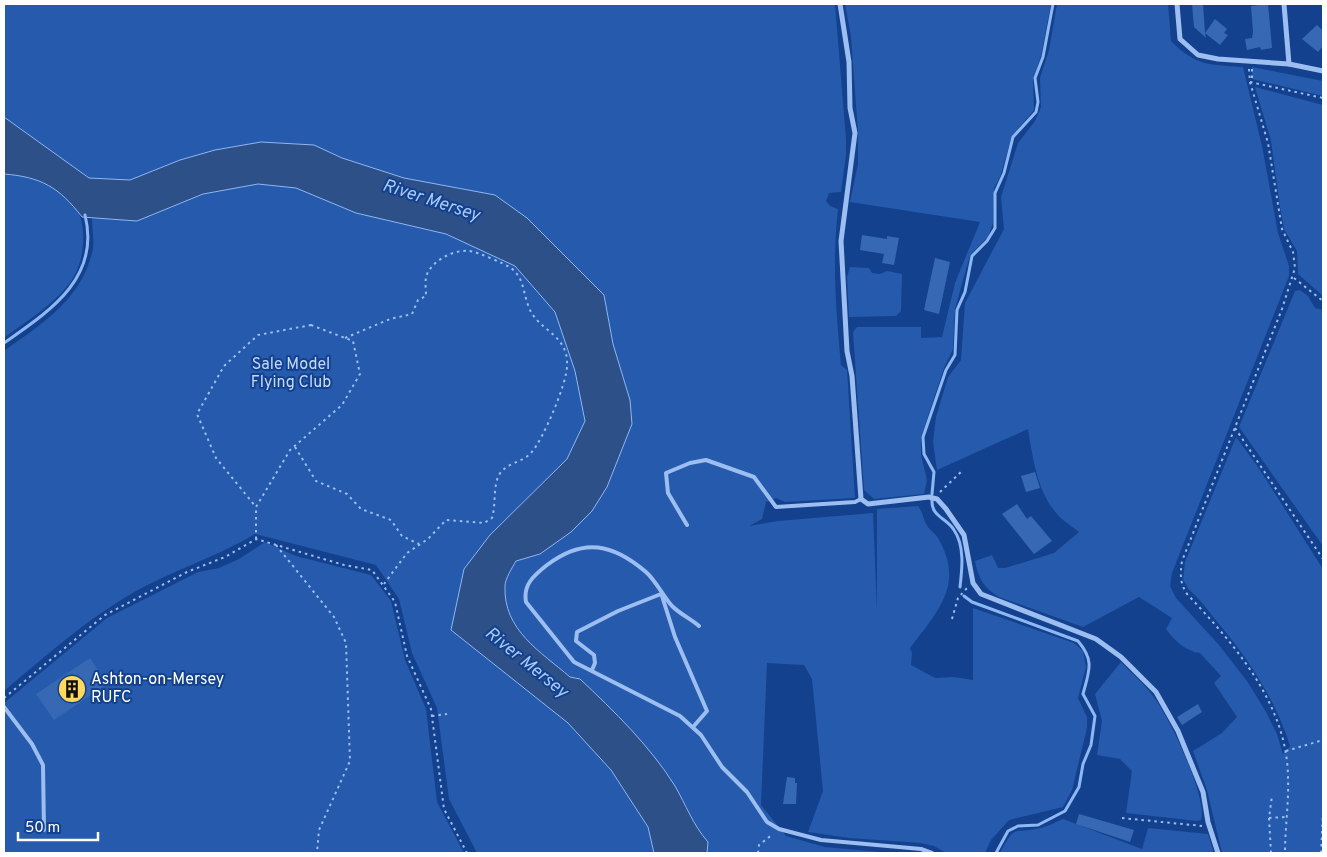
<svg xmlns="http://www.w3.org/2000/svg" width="1327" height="857" font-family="Overpass,sans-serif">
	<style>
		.green { fill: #255aac }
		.water { fill: #2e5089; stroke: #8eb8f4 }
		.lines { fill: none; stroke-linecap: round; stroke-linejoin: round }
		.stream { stroke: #8eb8f4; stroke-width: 3 }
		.building { fill: #3768b4 }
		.path { stroke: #9cbef1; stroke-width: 2; stroke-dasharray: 2.5 4; stroke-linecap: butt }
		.service { stroke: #9cbef1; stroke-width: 4 }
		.minor { stroke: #9cbef1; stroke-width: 5 }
		.labels { text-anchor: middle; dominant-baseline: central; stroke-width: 4; stroke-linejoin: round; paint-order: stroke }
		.park-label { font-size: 16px; fill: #c3dafc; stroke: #13418d }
		.poi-label { font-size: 16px; fill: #fff; stroke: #13418d; text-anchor: start }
		.water-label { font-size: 18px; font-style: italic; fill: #a8c8f8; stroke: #13418d }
	</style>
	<rect width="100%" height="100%" fill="#13418d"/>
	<g class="green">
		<path d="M4 4H835L846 139V155L841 192 829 193 826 201 830 206 838 209C832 262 836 312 841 365L847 370 855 498 785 502 776 498 766 502 762 519 749 526 778 521 873 513 877 609V509L918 506C923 512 923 520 928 527 931 531 935 533 938 538 965 584 938 611 910 648L912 653 911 665 935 678 954 677 973 680V608L1074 643 1083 651 1086 667 1078 698 1087 717V728L1072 790 1063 807 1009 820 991 840 985 853H946L934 846 921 843 849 838 808 832 823 791 812 679 804 665 767 663 761 805 786 836 825 847 892 853H707L708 842C693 825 687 805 675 786 651 749 612 709 580 679L570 677C542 653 503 629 505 586 506 578 512 568 516 561L540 554 630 400 613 344 604 295 495 195 404 178 342 158 314 145 261 142 215 150 180 160 130 180 89 178 4 117Z"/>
		<path d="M845 4H1051L1041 56 1033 79 1034 110 1012 136 1000 177 994 188 993 223 988 237 970 255 955 309 953 349 944 368 921 437V455L927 480 924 494 874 499 864 490 853 332 857 327H921V338L942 337 955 283 980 222 850 202 858 164V132L851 37Z"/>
		<path d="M1057 4H1168L1171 41C1195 66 1211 65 1243 67L1262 146 1278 233 1289 266V276L1172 573 1170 586 1176 598 1219 645 1247 681 1266 712 1277 734 1283 754 1290 746C1276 701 1250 661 1219 624 1209 612 1201 600 1189 590L1183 579 1185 562 1236 437 1258 467 1323 569V853H1222L1207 790 1193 751 1222 733 1237 717 1214 683 1221 676 1200 653C1185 651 1175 641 1166 629L1172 618 1139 597 1083 627 999 597C984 588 978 578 975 561L992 555 998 568H1005L1054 553 1079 532C1074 528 1068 524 1063 520 1038 498 1033 460 1028 429L937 470 933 442 936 417 948 377 961 360 965 303 1004 229 1001 197 1018 143 1035 121 1041 107 1040 78 1049 50Z"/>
		<path d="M1252 67 1323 81V96L1252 79Z"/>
		<path d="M1255 87 1323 105V296L1298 274 1297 251 1284 229 1280 207 1271 141Z"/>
		<path d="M4 174C47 178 88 195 83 245 82 259 77 274 69 284 52 306 26 321 4 338Z"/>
		<path d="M258 184 296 188 356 213 446 234 515 266 555 312 575 371 585 421 567 459 490 535 451 630 568 723 611 770 648 827 654 853H477L449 799 437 708 412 653 399 599 376 565 255 534C211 560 161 574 118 602 78 627 41 660 4 691V351C41 324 80 301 92 253 95 243 92 229 92 218L137 221 203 194Z"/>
		<path d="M850 267 869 268 872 273 880 274 887 271 902 274 901 311 896 316 849 317 847 277Z"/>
		<path d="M1300 290 1308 296 1315 308 1323 310V546L1239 427 1295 291Z"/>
		<path d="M265 542 296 556 371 575 391 601 405 660 426 709 437 802 464 853H4V703L107 618 198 572 219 568 239 559Z"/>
		<path d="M1121 662C1132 674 1146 685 1155 699 1170 718 1208 799 1201 820L1197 821 1126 813 1132 771 1120 759 1097 755 1102 721 1095 694Z"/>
		<path d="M1063 819 1142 849 1148 828 1208 834 1214 853H1000C1017 822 1011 835 1040 828 1048 827 1055 822 1063 819Z"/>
	</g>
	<path class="water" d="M4 117 89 178 130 180 180 160 215 150 261 142 314 145 342 158 404 178 495 195 527 218 604 295 613 344 630 400 632 424 607 487 592 511 571 532 540 554 516 561C512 568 505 579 505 586 503 630 541 652 570 677L580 679C614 711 650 746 675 786 686 805 693 825 708 842L707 853H654L648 827 611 770 568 723 451 630 464 569 490 535 567 459 585 421 575 371 555 312 515 266 446 234 356 213 296 188 258 184 203 194 137 221 82 217C59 187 41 177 4 174Z"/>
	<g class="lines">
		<g class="stream">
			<path d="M4 343C48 312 101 279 85 215"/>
			<path d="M932 494 934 472 924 454 923 437 946 370 955 355 957 310 965 292 972 256 987 241 995 228V193L1004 173 1013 137 1036 112 1038 102 1035 78 1043 57 1053 4"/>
			<path d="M932 500C931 517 947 518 954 530 965 546 962 570 960 587"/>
			<path d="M964 596 972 602 1078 641C1095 661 1089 671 1083 694L1095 716 1091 745 1083 764 1079 787 1065 811 1038 825 1018 826 1008 831 996 853"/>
		</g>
	</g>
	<g class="building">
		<path d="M1192 4H1203L1205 33 1215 19 1227 29 1224 33 1228 35 1220 45 1205 33 1206 38 1194 27Z"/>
		<path d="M1268 4 1272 48 1261 50 1260 47 1247 50 1245 39 1252 38 1253 32 1251 6Z"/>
		<path d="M1317 25 1323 31V46L1318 52 1302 39Z"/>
		<path d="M862 235 887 239V236L899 238 894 265 882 263 884 254 860 250Z"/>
		<path d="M935 258 950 262 939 314 924 310Z"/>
		<path d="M1035 472 1040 488 1026 492 1021 476Z"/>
		<path d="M1017 504 1027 519 1031 516 1052 541 1034 554 1002 514Z"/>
		<path d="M90 658 107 684 54 720 36 694Z"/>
		<path d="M1198 704 1202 712 1182 725 1177 717Z"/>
		<path d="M787 777 795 778V783H797L796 804H783Z"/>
		<path d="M1079 814 1134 830 1130 842 1076 824Z"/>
	</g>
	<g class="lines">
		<g class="path">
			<path d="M1249 69 1250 82 1268 143 1282 229 1293 252 1295 268 1282 309 1182 561C1180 575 1180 583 1187 594 1235 645 1287 704 1288 777 1289 802 1285 828 1285 853"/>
			<path d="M1252 69V82"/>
			<path d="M1250 82 1323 98"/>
			<path d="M1294 278 1323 301"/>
			<path d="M311 325 353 341 360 374 342 405 290 450 256 507 216 458 197 414 224 366 258 335Z"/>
			<path d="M345 338 390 319 412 314 418 300 426 296C426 291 425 283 426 277 430 262 453 249 469 251 476 251 505 264 511 268 524 278 523 292 528 305 536 331 569 333 567 366 567 383 543 440 531 453 522 463 504 463 498 477 493 490 496 505 492 518L484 523 446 520 428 539 407 553 384 584"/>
			<path d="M1235 428 1323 559"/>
			<path d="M295 447 316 481 347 494 361 509 391 520 402 536 419 544"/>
			<path d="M940 492 961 472"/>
			<path d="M256 539V507"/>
			<path d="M276 545 334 617 346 643 350 761 319 830 317 853"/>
			<path d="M952 619 958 598 967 588"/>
			<path d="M4 698 105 615 187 572 225 557 256 539 344 565 372 570 395 602 407 656 431 709 444 809 467 853"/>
			<path d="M432 716 447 714"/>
			<path d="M1286 751 1323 740"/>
			<path d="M1122 818 1202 826"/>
			<path d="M1269 818 1286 817"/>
			<path d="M758 853 759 845 773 834"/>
			<path d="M1271 853 1269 818 1272 796"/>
			<path d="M1321 853 1323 811"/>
		</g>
		<g class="service">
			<path d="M687 525 668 493 666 473 690 463 706 460 754 477 776 507 855 502 861 499"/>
			<path d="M662 596 675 637 707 711 693 727"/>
			<path d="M699 626C691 619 680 614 672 606 663 596 656 581 646 572 613 544 584 537 547 565 533 576 523 585 526 602L574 662 680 716 701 735 722 767 747 792 767 822 779 829 821 840 921 849 932 853"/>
			<path d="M592 670 595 663 594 655 576 641 577 632 618 611 661 594"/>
			<path d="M4 707 32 744 43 765 44 830"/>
		</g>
		<g class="minor">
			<path d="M840 4 849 62 850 108 855 133 841 241 847 351 852 376 861 499 868 504 929 497 937 499 946 509 964 535 973 583 981 594 1096 639 1121 657 1156 692 1178 731 1203 792 1208 822 1218 853"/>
			<path d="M1177 4 1180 39 1198 55 1218 59 1289 64 1323 71"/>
			<path d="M1284 4 1289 64"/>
		</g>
	</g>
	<defs>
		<symbol id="building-disc" viewBox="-11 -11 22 22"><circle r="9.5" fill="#ffd95c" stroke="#13418d"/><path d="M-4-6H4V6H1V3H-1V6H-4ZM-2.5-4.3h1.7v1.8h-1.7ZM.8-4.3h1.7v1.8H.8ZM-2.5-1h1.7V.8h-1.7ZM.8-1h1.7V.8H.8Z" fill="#111"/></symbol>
	</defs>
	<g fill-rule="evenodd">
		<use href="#building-disc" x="56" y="673" width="32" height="32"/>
	</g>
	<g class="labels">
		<g class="park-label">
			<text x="291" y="365">Sale Model<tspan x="291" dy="18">Flying Club</tspan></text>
		</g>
		<g class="poi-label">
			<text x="91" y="680">Ashton-on-Mersey<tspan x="91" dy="18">RUFC</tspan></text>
		</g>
		<g class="water-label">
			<text transform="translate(431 201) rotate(18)">River Mersey</text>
			<text transform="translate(526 663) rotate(39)">River Mersey</text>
		</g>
	</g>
	<rect width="1327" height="857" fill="none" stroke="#ffffff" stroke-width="10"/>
	<path d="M18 832v8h80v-8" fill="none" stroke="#ffffff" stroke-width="2.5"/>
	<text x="25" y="832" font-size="15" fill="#ffffff" stroke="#13418d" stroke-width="4" paint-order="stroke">50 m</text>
</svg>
